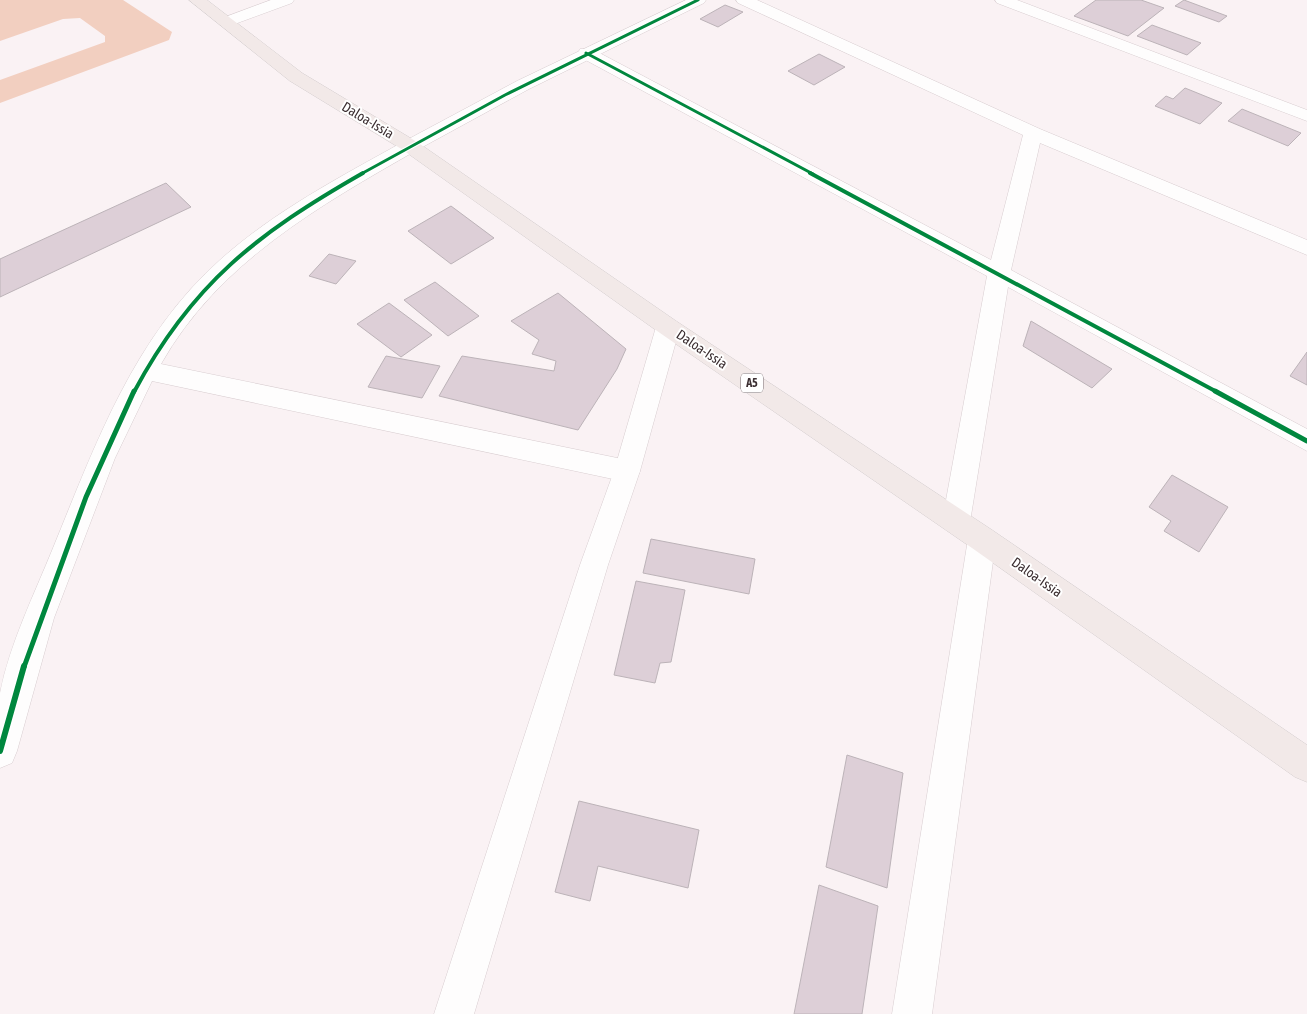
<svg xmlns="http://www.w3.org/2000/svg" width="1307" height="1014" font-family="'Asap Condensed',sans-serif">
	<style>
		.green { fill: #f2cfc0 }
		.building { fill: #ddcfd7; stroke: #bcb3b8 }
		.lines { fill: none; stroke-linecap: round; stroke-linejoin: round }
		.street-casing { stroke: #d8cdd0; stroke-width: 1 }
		.secondary-casing { stroke: #d8cdd0; stroke-width: 1 }
		.primary-casing { stroke: #d3cdce; stroke-width: 1 }
		.street { fill: #fefdfd; fill-rule: evenodd }
		.secondary { fill: #fefdfd; fill-rule: evenodd }
		.primary { fill: #f2e9e8; fill-rule: evenodd }
		.cycleway-far3-casing { stroke: #fff; stroke-width: 5 }
		.cycleway-far2-casing { stroke: #fff; stroke-width: 6 }
		.cycleway-far1-casing { stroke: #fff; stroke-width: 8 }
		.cycleway-casing { stroke: #fff; stroke-width: 9 }
		.cycleway-far3 { stroke: #00873e; stroke-width: 3 }
		.cycleway-far2 { stroke: #00873e; stroke-width: 4 }
		.cycleway-far1 { stroke: #00873e; stroke-width: 5 }
		.cycleway { stroke: #00873e; stroke-width: 6 }
		.labels { text-anchor: middle; dominant-baseline: central; stroke-width: 4; stroke-linejoin: round; paint-order: stroke }
		.shield { fill: #fff; stroke: #766d70; stroke-width: 1 }
		.shield-label { font-size: 12px; font-weight: bold; fill: #3c2f32 }
		.street-label { font-size: 14px; fill: #3c2f32; stroke: #fff }
	</style>
	<rect width="100%" height="100%" fill="#faf2f4"/>
	<path class="green" d="M0 0H123L172 32 169 40 0 103V80L105 42V36L80 18 63 19 0 41Z"/>
	<g class="building">
		<path d="M1096 0H1141L1164 8 1128 36 1074 16Z"/>
		<path d="M1184 0 1227 16 1219 22 1175 6Z"/>
		<path d="M725 5 743 12 718 27 700 19Z"/>
		<path d="M1152 25 1201 43 1187 55 1137 36Z"/>
		<path d="M819 54 845 67 814 85 788 71Z"/>
		<path d="M1185 88 1222 103 1200 124 1155 106 1166 96 1173 99Z"/>
		<path d="M1242 109 1301 133 1288 146 1228 121Z"/>
		<path d="M166 183 191 207 0 297V259Z"/>
		<path d="M451 206 494 238 451 264 408 231Z"/>
		<path d="M329 254 356 261 336 284 309 276Z"/>
		<path d="M435 282 479 316 448 336 404 300Z"/>
		<path d="M558 293 626 349 617 369 578 430 439 396 462 356 554 371 556 361 532 354 539 340 511 321Z"/>
		<path d="M389 303 432 335 401 357 357 324Z"/>
		<path d="M1031 321 1112 369 1092 388 1023 346Z"/>
		<path d="M1307 352V385L1290 376Z"/>
		<path d="M386 356 440 366 422 398 368 387Z"/>
		<path d="M1172 475 1228 507 1199 552 1164 531 1171 521 1149 507Z"/>
		<path d="M651 539 755 559 749 594 643 573Z"/>
		<path d="M636 581 685 590 671 662 660 663 655 683 614 675Z"/>
		<path d="M847 755 903 773 887 888 826 867Z"/>
		<path d="M579 801 699 830 688 888 598 866 590 901 555 892Z"/>
		<path d="M819 885 878 906 862 1014H794Z"/>
	</g>
	<g class="lines">
		<defs>
			<g id="street">
				<path d="M271 0H294L292 3 232 25 226 27 218 22 220 19Z"/>
				<path d="M736 0H757L1040 129 1307 240V255L1040 143 1011 270 1307 429V451L1008 287 970 522 966 530 956 534 946 530 942 522 987 276 580 57 578 53 580 49H592L991 260 1023 135 738 3Z"/>
				<path d="M995 0H1017L1307 110V121L997 3Z"/>
				<path d="M410 140 417 142 420 146 417 150C319 206 218 263 161 364L627 460 636 463 640 471 636 479 627 482 152 381 115 458 54 618 17 751 12 763 0 768C0 745 0 714 0 693 10 643 34 595 53 548 96 443 134 336 221 259 275 211 340 177 403 142Z"/>
				<path d="M982 527 992 530 996 539 932 1014H892L968 539 972 530Z"/>
			</g>
			<g id="secondary">
				<path d="M686 0H706L704 3 529 89 417 150H403L400 146 403 142 517 81Z"/>
				<path d="M668 319 676 321 680 327 640 471 608 565 474 1014H434L580 565 614 471 656 327 660 321Z"/>
			</g>
			<path id="primary" d="M189 0H207L302 73 417 142 676 321 992 530 1307 745V782L1295 777 972 548 660 333 403 150 290 81Z"/>
		</defs>
		<use href="#street" class="street-casing"/>
		<use href="#secondary" class="secondary-casing"/>
		<use href="#primary" class="primary-casing"/>
		<use href="#street" class="street"/>
		<use href="#secondary" class="secondary"/>
		<use href="#primary" class="primary"/>
		<defs>
			<g id="cycleway-far3">
				<path d="M586 53 813 174"/>
				<path d="M361 174 505 95 698 0"/>
			</g>
			<g id="cycleway-far2">
				<path d="M810 173 1217 392"/>
				<path d="M134 392C192 283 258 233 363 173"/>
			</g>
			<g id="cycleway-far1">
				<path d="M1215 391 1307 441"/>
				<path d="M24 667 86 497 134 391"/>
			</g>
			<path id="cycleway" d="M0 751 24 666"/>
		</defs>
		<use href="#cycleway-far3" class="cycleway-far3-casing"/>
		<use href="#cycleway-far2" class="cycleway-far2-casing"/>
		<use href="#cycleway-far1" class="cycleway-far1-casing"/>
		<use href="#cycleway" class="cycleway-casing"/>
		<use href="#cycleway-far3" class="cycleway-far3"/>
		<use href="#cycleway-far2" class="cycleway-far2"/>
		<use href="#cycleway-far1" class="cycleway-far1"/>
		<use href="#cycleway" class="cycleway"/>
	</g>
	<g class="labels">
		<rect class="shield" x="741" y="373.5" width="22" height="19" rx="4"/>
		<g class="shield-label">
			<text x="752" y="383">A5</text>
		</g>
		<g class="street-label">
			<text transform="translate(368 120) rotate(31)">Daloa-Issia</text>
			<text transform="translate(702 349) rotate(34)">Daloa-Issia</text>
			<text transform="translate(1037 577) rotate(35)">Daloa-Issia</text>
		</g>
	</g>
</svg>
